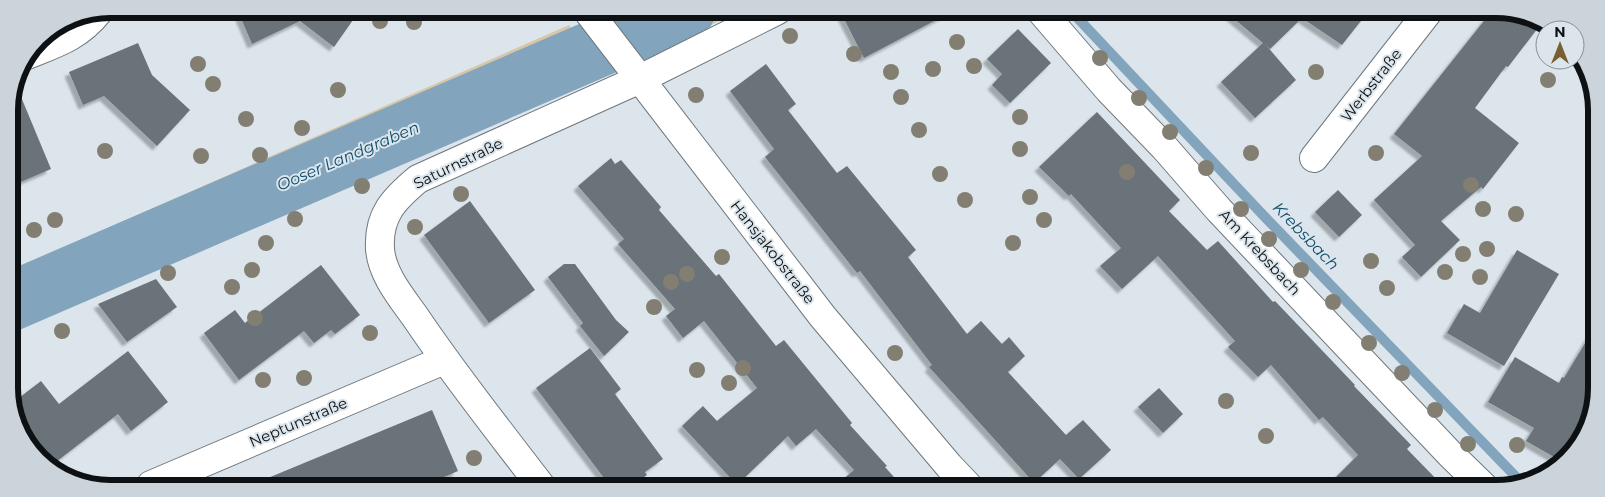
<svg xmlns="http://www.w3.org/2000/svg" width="1605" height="497" font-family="Montserrat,sans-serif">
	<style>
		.green { fill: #d8c6a8 }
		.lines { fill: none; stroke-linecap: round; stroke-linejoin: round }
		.stream { stroke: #82a4bc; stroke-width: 10 }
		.river { stroke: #82a4bc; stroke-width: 59 }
		.building { fill: #6b7379; filter: url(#shadow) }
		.street-casing { stroke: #70787e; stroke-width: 30 }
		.street { stroke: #fff; stroke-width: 28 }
		.tree { fill: #827e71 }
		.labels { text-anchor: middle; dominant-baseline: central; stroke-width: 4; stroke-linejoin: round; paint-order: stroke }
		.street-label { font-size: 15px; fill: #0d1113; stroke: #dbe5eb }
		.water-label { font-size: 16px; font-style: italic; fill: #0f4d6e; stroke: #dbe5eb }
		.rim { fill: none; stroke: #0d1113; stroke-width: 6 }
	</style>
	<defs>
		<filter id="shadow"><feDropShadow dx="-4.5" dy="4.5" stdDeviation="1" flood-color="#0004"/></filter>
	</defs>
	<rect width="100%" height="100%" fill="#dbe5eb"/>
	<g class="green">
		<path d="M613 10H738L650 59Z"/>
		<path d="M569 25 604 72 10 329V271Z"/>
	</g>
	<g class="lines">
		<path class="stream" d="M1071 11 1263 215 1520 481"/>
		<path class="river" d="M10 302 686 10"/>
	</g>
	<g class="building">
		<path d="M237 9H338L353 20 334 47 300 21 252 44Z"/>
		<path d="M840 11H953L864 58Z"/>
		<path d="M1226 12H1368L1342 45 1302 18 1270 49 1265 44 1296 80 1255 118 1221 82 1263 43Z"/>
		<path d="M1491 12H1522L1541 24 1508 67 1506 66 1475 108 1519 143 1483 189 1481 187 1441 221 1460 240 1421 277 1402 257 1415 245 1374 200 1422 156 1394 134Z"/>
		<path d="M1018 29 1051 63 1010 103 992 85 1002 74 987 59Z"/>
		<path d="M138 43 152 75 190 110 157 146 104 96 83 105 69 72Z"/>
		<path d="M766 64 796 104 788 110 837 173 847 166 916 250 908 257 967 334 981 321 1002 344 1009 337 1025 356 1008 372 1066 435 1083 420 1111 450 1079 479 1060 459 1034 483 929 367 932 365 860 271 857 273 765 157 774 149 730 91Z"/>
		<path d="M14 80 51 169 9 187V104Z"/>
		<path d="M1097 112 1180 200 1169 211 1207 250 1218 241 1273 302 1275 301 1336 365 1355 385 1354 386 1411 445 1407 449 1445 488H1325L1358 455 1323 417 1319 420 1271 365 1258 377 1228 347 1235 341 1158 256 1122 289 1100 266 1121 248 1071 194 1069 196 1039 167Z"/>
		<path d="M611 158 615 164 621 160 661 207 659 210 716 276 719 274 776 346 784 340 852 423 850 425 887 466 885 467 903 487 835 486 854 470 816 429 796 446 788 436 737 485 682 426 703 406 717 421 757 388 704 321 683 338 666 316 675 309 618 244 624 239 578 186Z"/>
		<path d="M1338 190 1362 215 1339 237 1315 212Z"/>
		<path d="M470 201 535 290 489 323 424 235Z"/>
		<path d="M1517 250 1559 274 1504 366 1447 333 1464 304 1480 313Z"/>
		<path d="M564 264H575L616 320 629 332 604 356 580 326 583 323 548 277Z"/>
		<path d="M321 265 360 315 335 334 331 330 314 343 304 331 239 380 204 333 235 310 245 323Z"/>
		<path d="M156 279 177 307 127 342 98 304Z"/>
		<path d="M1593 330V414L1561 461 1526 441 1534 428 1488 402 1515 357 1559 383 1562 377 1564 378Z"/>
		<path d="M590 348 621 389 615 394 663 459 645 472 647 475 632 486H610L536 388Z"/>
		<path d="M128 351 168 402 131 431 118 414 52 465 40 458 29 444 11 404 41 381 59 404Z"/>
		<path d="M1159 388 1183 414 1163 433 1138 407Z"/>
		<path d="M432 410 458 471 423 486 251 485Z"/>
	</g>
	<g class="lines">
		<defs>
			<g id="street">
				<path d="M587 10 823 317 949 466 969 487"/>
				<path d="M1041 11 1109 90 1164 147 1219 210 1450 454 1485 488"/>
				<path d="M27 55C57 43 78 37 99 11"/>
				<path d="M1314 158 1428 12"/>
				<path d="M151 485 444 360"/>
				<path d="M541 486C499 431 455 376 416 318 402 298 382 275 380 249 378 215 394 199 418 179L640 79 778 10"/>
			</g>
		</defs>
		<use href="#street" class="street-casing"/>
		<use href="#street" class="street"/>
	</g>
	<g class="tree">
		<circle cx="380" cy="21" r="8"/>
		<circle cx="414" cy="22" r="8"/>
		<circle cx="790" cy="36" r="8"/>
		<circle cx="957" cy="42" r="8"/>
		<circle cx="854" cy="54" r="8"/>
		<circle cx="1100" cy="58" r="8"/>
		<circle cx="198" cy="64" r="8"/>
		<circle cx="974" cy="66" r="8"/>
		<circle cx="933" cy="69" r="8"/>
		<circle cx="891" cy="72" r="8"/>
		<circle cx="1316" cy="72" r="8"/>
		<circle cx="1548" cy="80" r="8"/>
		<circle cx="213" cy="84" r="8"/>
		<circle cx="338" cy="90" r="8"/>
		<circle cx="696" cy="95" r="8"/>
		<circle cx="901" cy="97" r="8"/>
		<circle cx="1139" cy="98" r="8"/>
		<circle cx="1020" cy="117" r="8"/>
		<circle cx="246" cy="119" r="8"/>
		<circle cx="302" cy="128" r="8"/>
		<circle cx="919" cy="130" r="8"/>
		<circle cx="1170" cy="132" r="8"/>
		<circle cx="1020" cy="149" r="8"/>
		<circle cx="105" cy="151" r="8"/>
		<circle cx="1251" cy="153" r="8"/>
		<circle cx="1376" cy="153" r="8"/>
		<circle cx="260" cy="155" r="8"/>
		<circle cx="201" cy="156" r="8"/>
		<circle cx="1206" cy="168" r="8"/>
		<circle cx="1127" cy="172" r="8"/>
		<circle cx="940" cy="174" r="8"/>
		<circle cx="1471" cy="185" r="8"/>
		<circle cx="362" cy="186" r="8"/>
		<circle cx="461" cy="194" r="8"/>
		<circle cx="1030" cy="197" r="8"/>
		<circle cx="965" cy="200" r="8"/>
		<circle cx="1241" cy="209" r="8"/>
		<circle cx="1483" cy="209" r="8"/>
		<circle cx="1516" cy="214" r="8"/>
		<circle cx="295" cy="219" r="8"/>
		<circle cx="55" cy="220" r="8"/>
		<circle cx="1044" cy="220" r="8"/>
		<circle cx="415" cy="227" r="8"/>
		<circle cx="34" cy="230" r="8"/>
		<circle cx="1269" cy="239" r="8"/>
		<circle cx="266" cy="243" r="8"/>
		<circle cx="1013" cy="243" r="8"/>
		<circle cx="1487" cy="249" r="8"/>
		<circle cx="1463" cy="254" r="8"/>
		<circle cx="722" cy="257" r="8"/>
		<circle cx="1371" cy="261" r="8"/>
		<circle cx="252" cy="270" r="8"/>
		<circle cx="1301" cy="270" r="8"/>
		<circle cx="1445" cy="272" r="8"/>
		<circle cx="168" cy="273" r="8"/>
		<circle cx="687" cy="274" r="8"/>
		<circle cx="1480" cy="277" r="8"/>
		<circle cx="671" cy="282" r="8"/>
		<circle cx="232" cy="287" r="8"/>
		<circle cx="1387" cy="288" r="8"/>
		<circle cx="1333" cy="302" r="8"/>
		<circle cx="654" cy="307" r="8"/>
		<circle cx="255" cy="318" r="8"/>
		<circle cx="62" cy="331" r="8"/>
		<circle cx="370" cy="333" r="8"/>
		<circle cx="1369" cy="343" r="8"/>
		<circle cx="895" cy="353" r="8"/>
		<circle cx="743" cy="368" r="8"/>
		<circle cx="697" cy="370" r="8"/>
		<circle cx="1402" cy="373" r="8"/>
		<circle cx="304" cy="378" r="8"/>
		<circle cx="263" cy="380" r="8"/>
		<circle cx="729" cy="383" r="8"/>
		<circle cx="1226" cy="401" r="8"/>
		<circle cx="1435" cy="410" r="8"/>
		<circle cx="1266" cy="436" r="8"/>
		<circle cx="1468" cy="444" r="8"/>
		<circle cx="1517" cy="445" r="8"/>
		<circle cx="474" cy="458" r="8"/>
	</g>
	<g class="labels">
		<g class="street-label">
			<text transform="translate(1371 85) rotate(-52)">Werbstraße</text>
			<text transform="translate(458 163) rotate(-26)">Saturnstraße</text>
			<text transform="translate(773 252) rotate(52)">Hansjakobstraße</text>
			<text transform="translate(1260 252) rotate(47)">Am Krebsbach</text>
			<text transform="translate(298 422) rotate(-23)">Neptunstraße</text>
		</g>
		<g class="water-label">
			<text transform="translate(348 156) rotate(-23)">Ooser Landgraben</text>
			<text transform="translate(1306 236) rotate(46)">Krebsbach</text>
		</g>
	</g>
	<path d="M0 0H1605V497H0ZM110 18H1496A92 92 0 0 1 1588 110V388A92 92 0 0 1 1496 480H110A92 92 0 0 1 18 388V110A92 92 0 0 1 110 18Z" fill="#cbd4da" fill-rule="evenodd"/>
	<path class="rim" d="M110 18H1496A92 92 0 0 1 1588 110V388A92 92 0 0 1 1496 480H110A92 92 0 0 1 18 388V110A92 92 0 0 1 110 18Z"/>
	<g transform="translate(1560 45)"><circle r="24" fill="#dbe5eb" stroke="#899095"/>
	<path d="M0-4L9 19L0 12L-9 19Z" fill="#785e30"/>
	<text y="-8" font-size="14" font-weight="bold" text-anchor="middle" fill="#0d1113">N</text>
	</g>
</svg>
